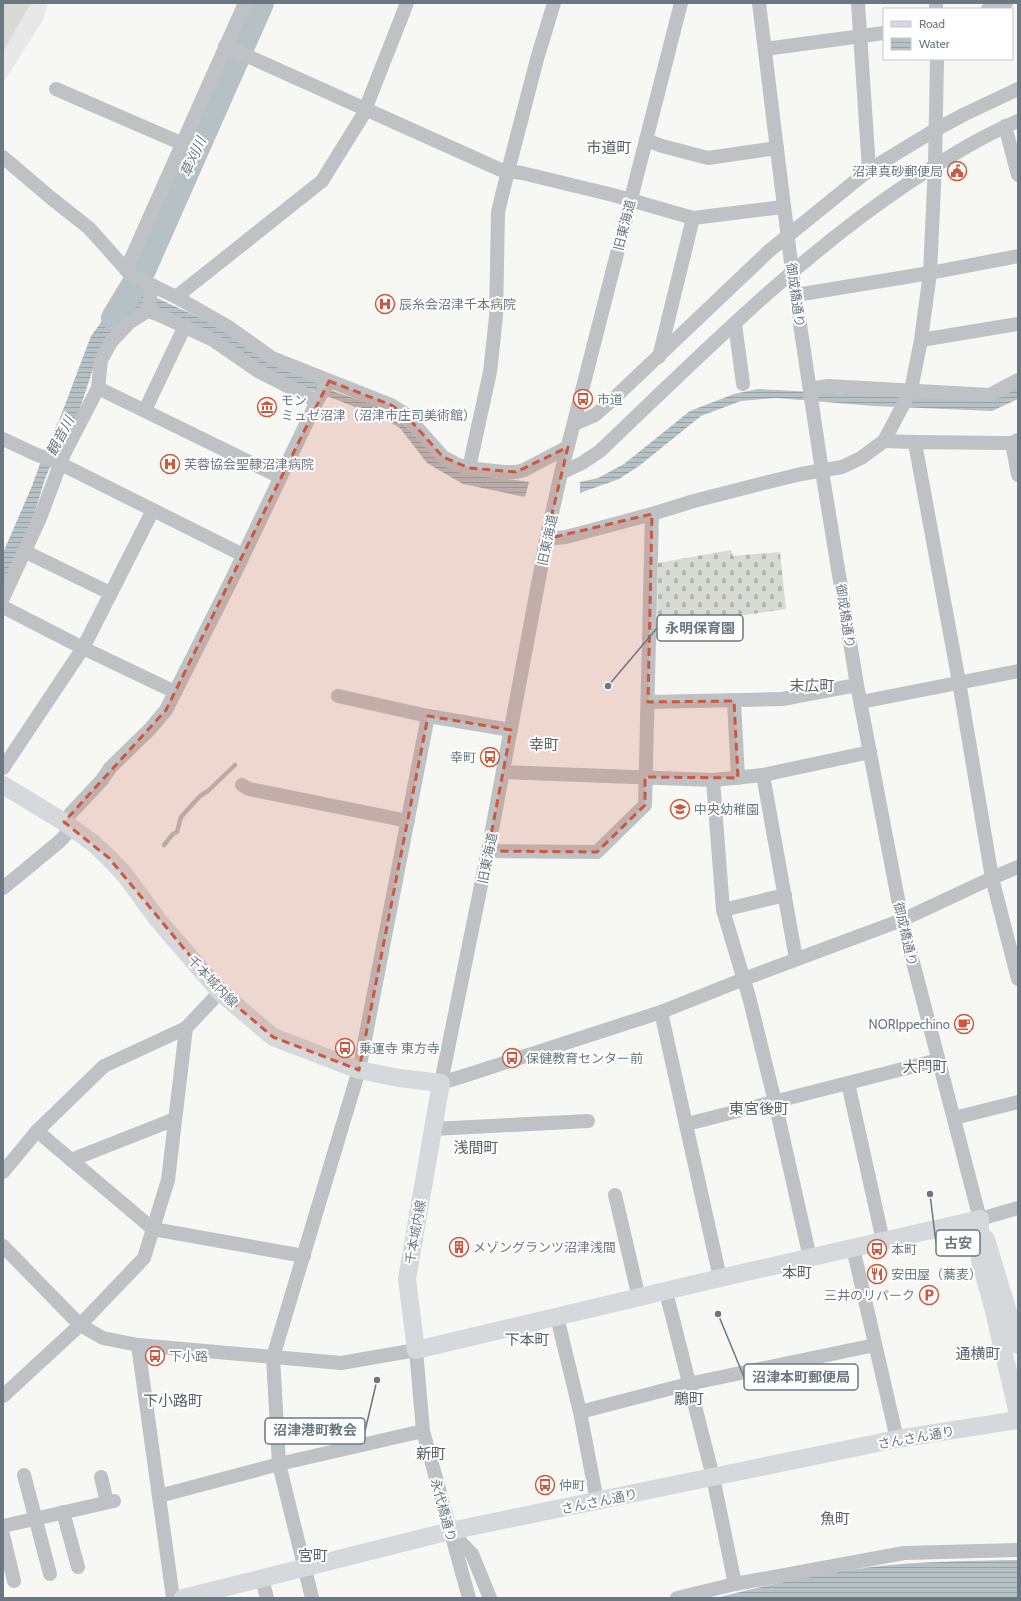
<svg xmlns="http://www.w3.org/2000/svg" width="1021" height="1601" font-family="Cabin,'Noto Sans JP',sans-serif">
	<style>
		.built { fill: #e7e8e7 }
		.cemetery { fill: url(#cemetery-stones) }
		.pitch { fill: #d7dbd4 }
		.water { fill: url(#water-rules) }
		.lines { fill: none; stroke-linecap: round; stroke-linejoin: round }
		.stream { stroke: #b5c1c4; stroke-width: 4.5 }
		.river { stroke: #b5c1c4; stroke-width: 26 }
		.minor { stroke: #bec2c5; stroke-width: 14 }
		.major { stroke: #d5d9dc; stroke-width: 18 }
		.marked { fill: #ce583d; fill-opacity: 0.2; stroke: #ce583d; stroke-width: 3; stroke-dasharray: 8 5; stroke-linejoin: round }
		.labels { text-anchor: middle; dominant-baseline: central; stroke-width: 4; stroke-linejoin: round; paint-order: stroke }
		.poi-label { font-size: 13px; fill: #697882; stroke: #fff; text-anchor: start }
		.street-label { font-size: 13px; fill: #697882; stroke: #fff }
		.water-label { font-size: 14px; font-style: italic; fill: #65787e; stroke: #fff }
		.quarter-label { font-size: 15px; fill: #566168; stroke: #fff }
		.leader { fill: none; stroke: #697882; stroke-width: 1.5 }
		.callout-dot { fill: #697882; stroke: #fff; stroke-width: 1.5 }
		.callout { fill: #fff; stroke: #697882; stroke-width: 1.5 }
		.callout-label { font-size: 14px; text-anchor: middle; font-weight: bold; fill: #697882 }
	</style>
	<defs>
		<pattern id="cemetery-stones" width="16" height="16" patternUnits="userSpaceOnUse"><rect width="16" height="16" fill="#d7dbd4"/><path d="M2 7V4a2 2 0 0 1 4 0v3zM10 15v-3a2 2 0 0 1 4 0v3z" fill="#b2b6b1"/></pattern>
		<pattern id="water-rules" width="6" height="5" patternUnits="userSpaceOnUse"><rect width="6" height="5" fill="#b5c1c4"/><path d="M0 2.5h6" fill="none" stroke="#97a2a5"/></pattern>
	</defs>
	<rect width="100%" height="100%" fill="#f7f7f4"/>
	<path class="built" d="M3 3H48L43 20 3 83Z"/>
	<path class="cemetery" d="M731 550 733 556 780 552 786 609 690 623 676 626 672 631 657 632 658 563Z"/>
	<path class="pitch" d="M3 3H31L3 52Z"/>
	<g class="water">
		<path d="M127 287 142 291 217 326 335 392 375 405 397 417 425 446 459 472 529 482 525 497 463 484 427 463 400 428 383 418 309 389 271 371 146 304 117 325 99 351 77 417 60 443 45 479 34 515 3 582V553L32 486 45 450 60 418 91 336Z"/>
		<path d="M1018 386V399L992 411 874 406 776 398 741 401 701 416 639 466 619 479 580 493V482L598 478 624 464 690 411 734 394 758 389 888 396Z"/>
		<path d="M1018 1560V1598H716C767 1585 819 1573 872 1567 920 1561 969 1561 1018 1560Z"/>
	</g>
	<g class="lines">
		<path class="stream" d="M164 845 173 834 177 832 181 817 200 796 208 791 235 765"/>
		<path class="river" d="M114 318 143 270 261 3"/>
		<g class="minor">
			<path d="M681 3 561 473 547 536 488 851 441 1083 470 1074 661 1012 744 979 902 920 992 878 1018 867"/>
			<path d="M759 3 792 271 822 471 857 685 902 920 980 1219 1018 1208"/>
			<path d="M858 3 869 170"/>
			<path d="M936 3V9"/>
			<path d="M988 9 1006 3"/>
			<path d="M225 46 501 170 522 173 613 195 693 218 783 207"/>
			<path d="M765 49 884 33"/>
			<path d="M56 89 183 144"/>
			<path d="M1005 126 1018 175"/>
			<path d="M646 140 662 146 708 158 777 148"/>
			<path d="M3 157 51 198 89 228 131 275 176 297 227 326 272 358 391 405 405 414 443 457 458 465 476 469 504 472H516L524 470 568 447"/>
			<path d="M126 270 245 3"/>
			<path d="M796 295 930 273 1018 256"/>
			<path d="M176 297 322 181 363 115 407 3"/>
			<path d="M148 311 152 285"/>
			<path d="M735 324 743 384"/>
			<path d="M921 340 1018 324"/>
			<path d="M659 357 693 218"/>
			<path d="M98 388 280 477"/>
			<path d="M810 389 828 386 990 395 1018 380"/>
			<path d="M145 410 185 326"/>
			<path d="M574 424 595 415 610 402 769 251 869 170 935 130 965 114 1018 89"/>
			<path d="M3 439 35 454 61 464 243 555"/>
			<path d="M884 441C927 443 969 442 1012 443L1018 440"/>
			<path d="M915 443 959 682 992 878 1018 979"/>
			<path d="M1012 443 1018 475"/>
			<path d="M469 468 490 372 496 317 498 212 508 171 537 59 554 3"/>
			<path d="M561 473 582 463 600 451C699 357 796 258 910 182 945 159 980 137 1018 121"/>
			<path d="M547 536 556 538 566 537 652 514 694 501 764 483 801 474 842 467 861 458 884 441 911 390 921 340 930 273 935 165 937 59"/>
			<path d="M26 552 110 593"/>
			<path d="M3 598 40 518 64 454 98 388 101 360 111 342 130 322 144 313 148 311 157 314 213 340 258 371 317 401"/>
			<path d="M3 607 83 648 175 692"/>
			<path d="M338 696 428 716 511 730"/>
			<path d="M734 701 738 778"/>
			<path d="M648 702 782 699 857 685"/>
			<path d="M861 702 1018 671"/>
			<path d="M3 768 83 648 153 510"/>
			<path d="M503 772 713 780 763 775 870 752"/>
			<path d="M763 775 796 959"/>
			<path d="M713 780 723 910 749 997 775 1102 810 1258"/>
			<path d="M242 785 249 789 408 821"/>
			<path d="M64 822 71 813 102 780 110 768 150 729 166 710 232 579 317 401 329 381"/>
			<path d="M488 851 597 852 645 805 652 514"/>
			<path d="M3 888 60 841 72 828"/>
			<path d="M723 910 785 895"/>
			<path d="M661 1012 720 1278"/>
			<path d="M848 1083 883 1241"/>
			<path d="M954 1118 1018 1102"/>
			<path d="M687 1124 938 1060"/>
			<path d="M433 1129 588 1121"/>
			<path d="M37 1131 153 1229 304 1256"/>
			<path d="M71 1160 175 1119"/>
			<path d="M3 1172 37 1131 104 1066 186 1028 220 992"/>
			<path d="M615 1195 639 1298"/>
			<path d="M3 1246 80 1325 103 1338 138 1345 341 1363 416 1350 423 1431 469 1598"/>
			<path d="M853 1248 897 1439"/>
			<path d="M666 1292 713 1477 735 1584"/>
			<path d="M557 1317 580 1412 597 1501"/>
			<path d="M138 1345 173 1598"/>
			<path d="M3 1396 80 1325 144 1258 168 1180 186 1028"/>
			<path d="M580 1412 688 1384 875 1345"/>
			<path d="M24 1475 50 1574"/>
			<path d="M101 1477 107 1502"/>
			<path d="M159 1496 279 1464 423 1431"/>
			<path d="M63 1512 78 1567"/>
			<path d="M3 1526 114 1501"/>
			<path d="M452 1533 472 1554 490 1598"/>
			<path d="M3 1535 14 1581"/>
			<path d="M262 1579 267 1598"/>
			<path d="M312 1598 279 1464 273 1357 359 1070 428 716"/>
			<path d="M677 1598 735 1584 904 1553 1018 1550"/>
		</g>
		<g class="major">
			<path d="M3 785 64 822 93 843 109 858 125 875 158 920 220 992 273 1037 359 1070 399 1078 441 1083 407 1279 416 1350 720 1278 980 1219"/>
			<path d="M980 1219V1260L993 1307 1018 1414"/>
			<path d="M986 1239 1018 1345"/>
			<path d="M183 1598 450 1531 897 1439 1018 1420"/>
		</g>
	</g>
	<path class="marked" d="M329 381 391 405 405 414 443 457 469 468 516 472 568 447 546 539 652 514 648 702 734 701 738 778 645 777V805L597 852 488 851 511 730 428 716 359 1070 273 1037 220 992 109 858 64 822 166 710Z"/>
	<defs>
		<symbol id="civic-ring" viewBox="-11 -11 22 22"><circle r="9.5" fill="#fff" stroke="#ce583d" stroke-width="1.5"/><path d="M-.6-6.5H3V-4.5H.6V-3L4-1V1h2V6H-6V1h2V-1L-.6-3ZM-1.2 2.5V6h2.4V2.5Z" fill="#ce583d"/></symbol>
		<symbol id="hospital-ring" viewBox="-11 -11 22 22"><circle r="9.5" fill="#fff" stroke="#ce583d" stroke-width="1.5"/><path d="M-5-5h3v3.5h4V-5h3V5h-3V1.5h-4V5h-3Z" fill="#ce583d"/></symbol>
		<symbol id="bus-ring" viewBox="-11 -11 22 22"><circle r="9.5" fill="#fff" stroke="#ce583d" stroke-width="1.5"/><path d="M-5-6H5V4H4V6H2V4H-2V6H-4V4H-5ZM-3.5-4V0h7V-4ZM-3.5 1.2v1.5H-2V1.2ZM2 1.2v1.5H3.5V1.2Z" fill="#ce583d"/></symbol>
		<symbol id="museum-ring" viewBox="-11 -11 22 22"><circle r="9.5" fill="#fff" stroke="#ce583d" stroke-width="1.5"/><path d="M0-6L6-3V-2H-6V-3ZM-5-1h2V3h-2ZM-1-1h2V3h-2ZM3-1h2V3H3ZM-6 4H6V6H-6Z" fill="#ce583d"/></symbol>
		<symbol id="school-ring" viewBox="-11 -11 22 22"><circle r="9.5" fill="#fff" stroke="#ce583d" stroke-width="1.5"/><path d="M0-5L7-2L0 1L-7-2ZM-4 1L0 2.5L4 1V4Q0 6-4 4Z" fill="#ce583d"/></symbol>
		<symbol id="cafe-ring" viewBox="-11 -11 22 22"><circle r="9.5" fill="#fff" stroke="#ce583d" stroke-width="1.5"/><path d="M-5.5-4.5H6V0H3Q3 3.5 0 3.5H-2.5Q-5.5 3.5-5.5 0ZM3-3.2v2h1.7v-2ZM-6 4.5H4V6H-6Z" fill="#ce583d"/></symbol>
		<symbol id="building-ring" viewBox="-11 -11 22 22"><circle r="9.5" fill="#fff" stroke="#ce583d" stroke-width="1.5"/><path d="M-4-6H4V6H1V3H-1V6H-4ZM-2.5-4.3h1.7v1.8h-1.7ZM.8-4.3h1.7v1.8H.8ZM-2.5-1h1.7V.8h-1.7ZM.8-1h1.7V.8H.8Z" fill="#ce583d"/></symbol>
		<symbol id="restaurant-ring" viewBox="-11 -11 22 22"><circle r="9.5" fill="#fff" stroke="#ce583d" stroke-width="1.5"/><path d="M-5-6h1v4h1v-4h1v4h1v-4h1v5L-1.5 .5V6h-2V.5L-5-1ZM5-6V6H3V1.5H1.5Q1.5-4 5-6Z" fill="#ce583d"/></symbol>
		<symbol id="parking-ring" viewBox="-11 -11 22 22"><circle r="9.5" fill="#fff" stroke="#ce583d" stroke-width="1.5"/><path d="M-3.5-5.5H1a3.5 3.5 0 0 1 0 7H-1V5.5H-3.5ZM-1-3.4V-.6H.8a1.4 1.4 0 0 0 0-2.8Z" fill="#ce583d"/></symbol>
	</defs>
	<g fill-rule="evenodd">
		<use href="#civic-ring" x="946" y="160" width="22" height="22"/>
		<use href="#hospital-ring" x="374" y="293" width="22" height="22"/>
		<use href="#bus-ring" x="572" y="388" width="22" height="22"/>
		<use href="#museum-ring" x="256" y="396" width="22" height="22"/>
		<use href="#hospital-ring" x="159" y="453" width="22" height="22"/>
		<use href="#bus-ring" x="479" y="746" width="22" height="22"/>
		<use href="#school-ring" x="669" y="798" width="22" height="22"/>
		<use href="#cafe-ring" x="953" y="1013" width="22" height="22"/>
		<use href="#bus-ring" x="334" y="1037" width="22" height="22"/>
		<use href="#bus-ring" x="501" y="1047" width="22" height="22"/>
		<use href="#building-ring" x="448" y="1236" width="22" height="22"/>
		<use href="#bus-ring" x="866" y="1238" width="22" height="22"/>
		<use href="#restaurant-ring" x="866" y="1263" width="22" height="22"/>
		<use href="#parking-ring" x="918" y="1284" width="22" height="22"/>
		<use href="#bus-ring" x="144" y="1345" width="22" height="22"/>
		<use href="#bus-ring" x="534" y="1474" width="22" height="22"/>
	</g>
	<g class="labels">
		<g class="poi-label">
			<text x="943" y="171" text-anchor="end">沼津真砂郵便局</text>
			<text x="399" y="304">辰糸会沼津千本病院</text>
			<text x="597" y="399">市道</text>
			<text x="281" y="400">モン<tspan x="281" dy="15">ミュゼ沼津（沼津市庄司美術館）</tspan></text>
			<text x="184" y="464">芙蓉協会聖隷沼津病院</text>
			<text x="476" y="757" text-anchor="end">幸町</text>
			<text x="694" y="809">中央幼稚園</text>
			<text x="950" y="1024" text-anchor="end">NORIppechino</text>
			<text x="359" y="1048">乗運寺 東方寺</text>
			<text x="526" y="1058">保健教育センター前</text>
			<text x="473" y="1247">メゾングランツ沼津浅間</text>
			<text x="891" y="1249">本町</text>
			<text x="891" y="1274">安田屋（蕎麦）</text>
			<text x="915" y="1295" text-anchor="end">三井のリパーク</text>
			<text x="169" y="1356">下小路</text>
			<text x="559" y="1485">仲町</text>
		</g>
		<g class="street-label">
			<text transform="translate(624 225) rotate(-76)">旧東海道</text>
			<text transform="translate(796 295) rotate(82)">御成橋通り</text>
			<text transform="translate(547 540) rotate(-78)">旧東海道</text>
			<text transform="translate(846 616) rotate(81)">御成橋通り</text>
			<text transform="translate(487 858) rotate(-79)">旧東海道</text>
			<text transform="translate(906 934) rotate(77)">御成橋通り</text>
			<text transform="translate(213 981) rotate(46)">千本城内線</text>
			<text transform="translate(415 1232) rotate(-80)">千本城内線</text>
			<text transform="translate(916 1437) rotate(-10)">さんさん通り</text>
			<text transform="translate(599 1501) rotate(-12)">さんさん通り</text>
			<text transform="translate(444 1510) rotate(75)">永代橋通り</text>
		</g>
		<g class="water-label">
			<text transform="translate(193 157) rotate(-66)">草刈川</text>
			<text transform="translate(60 436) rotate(-62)">観音川</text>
		</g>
		<g class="quarter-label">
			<text x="609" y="148">市道町</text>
			<text x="812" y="686">末広町</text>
			<text x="544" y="745">幸町</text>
			<text x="925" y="1067">大門町</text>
			<text x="759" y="1109">東宮後町</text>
			<text x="476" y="1148">浅間町</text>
			<text x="797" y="1273">本町</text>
			<text x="527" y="1340">下本町</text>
			<text x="978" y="1354">通横町</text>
			<text x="689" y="1399">鵰町</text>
			<text x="173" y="1401">下小路町</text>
			<text x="431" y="1454">新町</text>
			<text x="835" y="1519">魚町</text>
			<text x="313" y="1556">宮町</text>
		</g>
	</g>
	<path class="leader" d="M608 686L657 628M930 1194L936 1243M718 1314L744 1377M377 1380L365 1431"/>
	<g class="callout-dot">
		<circle cx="608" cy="686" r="4"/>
		<circle cx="930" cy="1194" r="4"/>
		<circle cx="718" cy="1314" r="4"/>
		<circle cx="377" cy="1380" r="4"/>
	</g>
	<g class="callout">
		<rect x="657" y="615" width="86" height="26" rx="4"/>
		<rect x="936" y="1230" width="44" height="26" rx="4"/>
		<rect x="744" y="1364" width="114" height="26" rx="4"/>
		<rect x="265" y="1418" width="100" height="26" rx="4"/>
	</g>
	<g class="callout-label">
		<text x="700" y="633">永明保育園</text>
		<text x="958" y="1248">古安</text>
		<text x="801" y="1382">沼津本町郵便局</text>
		<text x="315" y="1435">沼津港町教会</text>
	</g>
	<rect width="1021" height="1601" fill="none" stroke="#697882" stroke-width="8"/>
	<rect x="883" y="8" width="130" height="52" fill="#ffffff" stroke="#c3c9cd"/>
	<rect x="891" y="21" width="20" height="6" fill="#d5d9dc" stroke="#c3c9cd"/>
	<text x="919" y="28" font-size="12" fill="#697882">Road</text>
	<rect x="891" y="38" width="20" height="12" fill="url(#water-rules)" stroke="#c3c9cd"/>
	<text x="919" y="48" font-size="12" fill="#697882">Water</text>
</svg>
